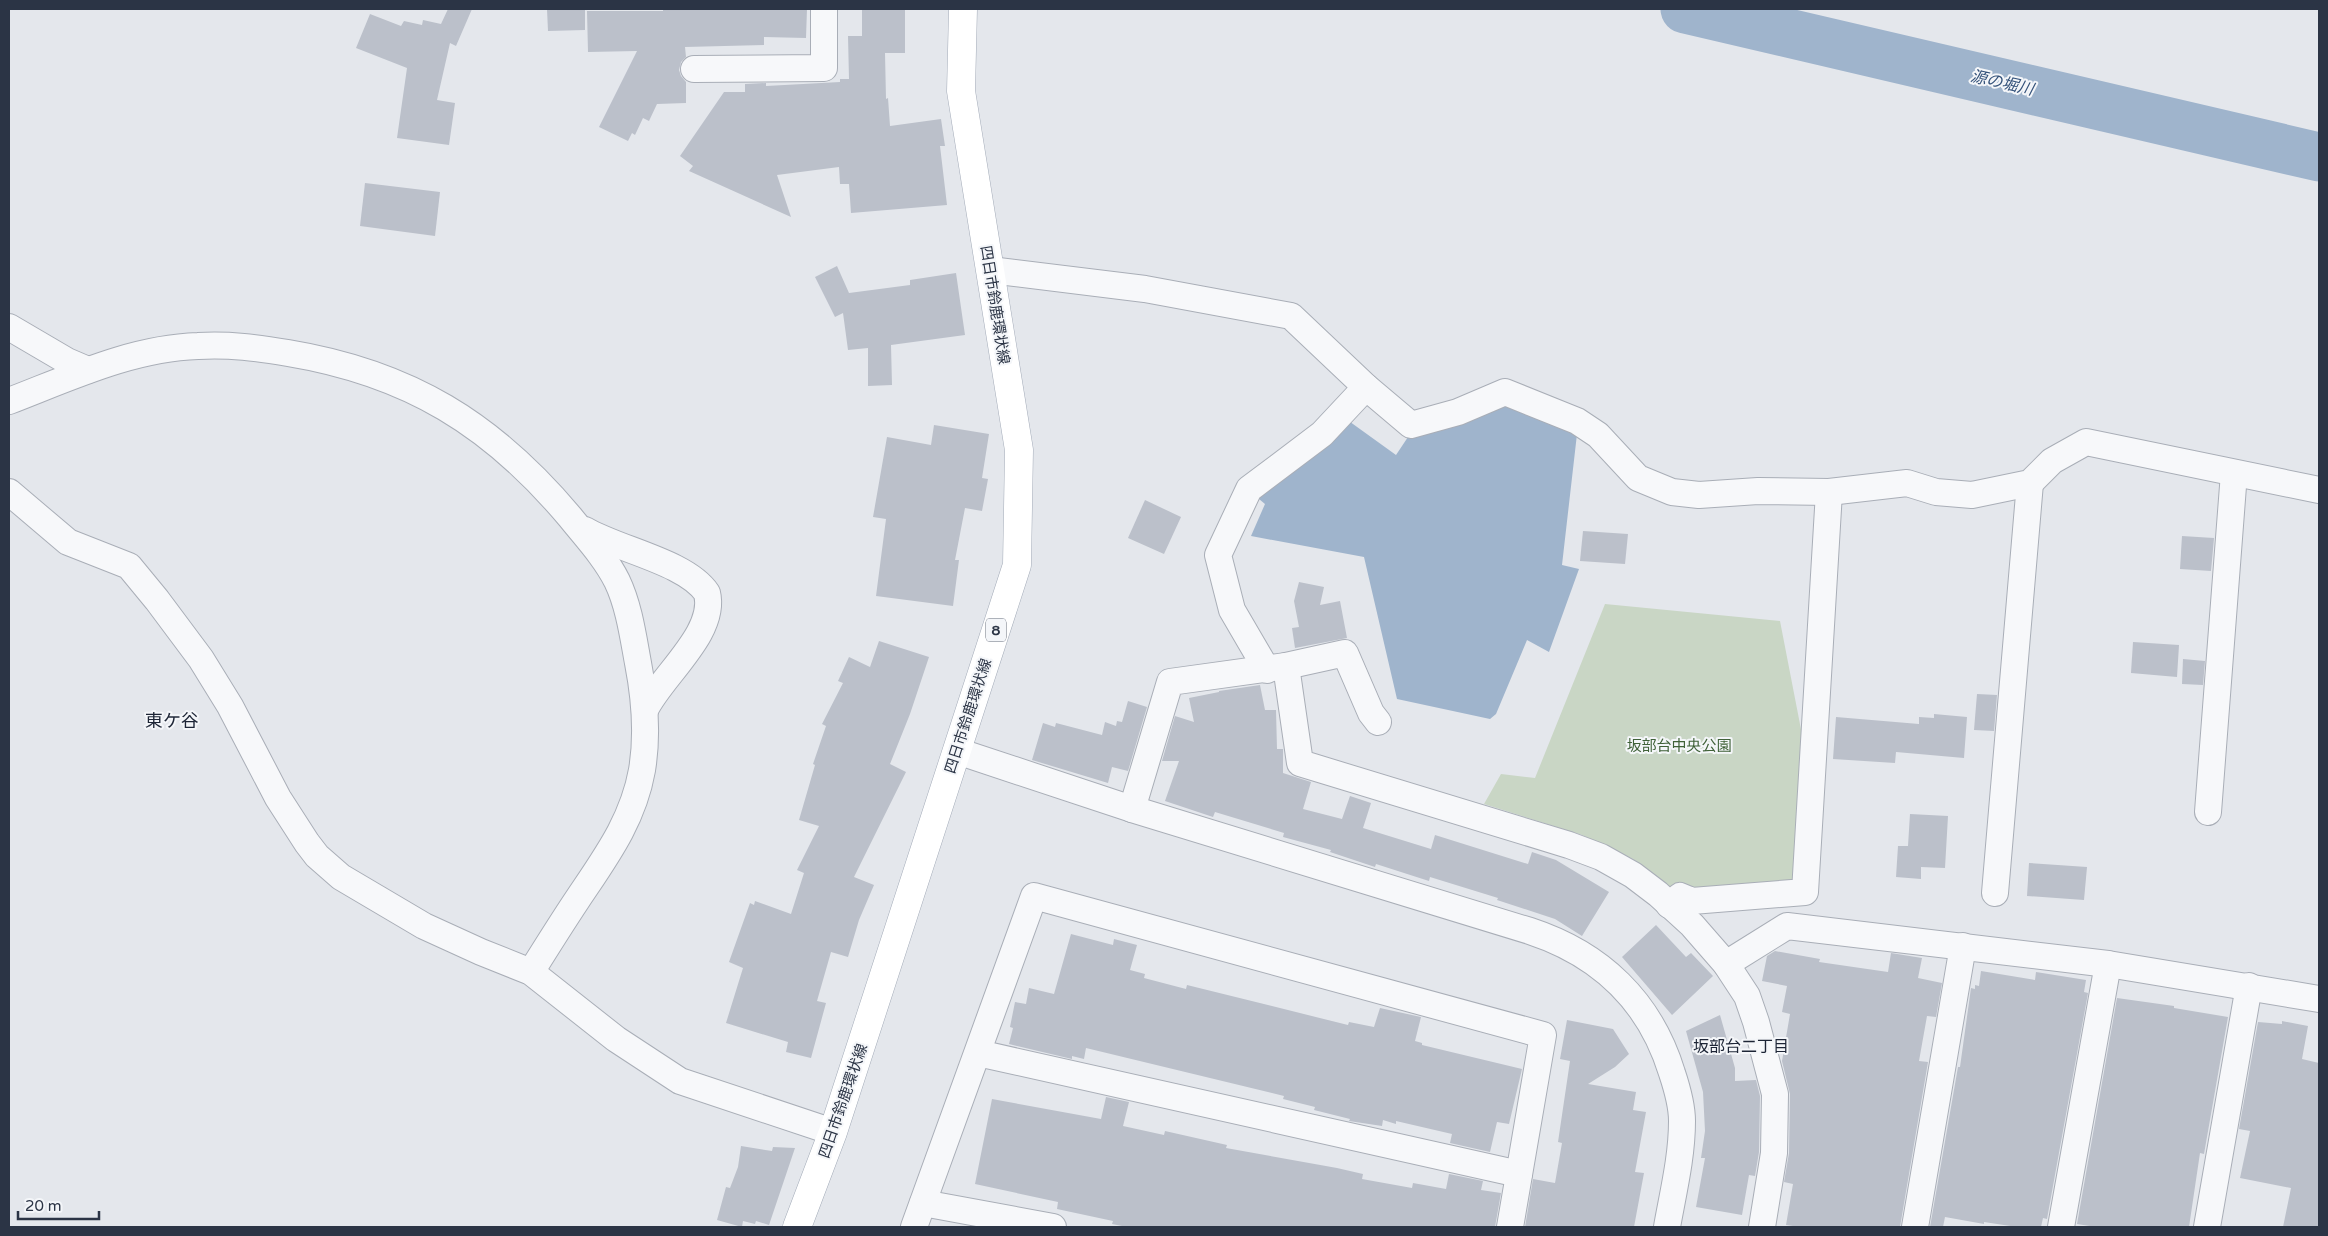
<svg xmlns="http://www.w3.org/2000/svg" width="2328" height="1236" font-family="'Varela Round','Noto Sans JP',sans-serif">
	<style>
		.green { fill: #c9d6c5 }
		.water { fill: #9fb4cc }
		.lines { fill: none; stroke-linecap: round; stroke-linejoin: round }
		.river { stroke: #9fb4cc; stroke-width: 49 }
		.building { fill: #bbc0ca }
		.street-casing { stroke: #a9aeb7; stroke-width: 28 }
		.primary-casing { stroke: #a3abb8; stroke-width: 29 }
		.street { stroke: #f7f8fa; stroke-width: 26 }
		.primary { stroke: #fff; stroke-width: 28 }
		.labels { text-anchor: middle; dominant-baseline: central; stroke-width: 4; stroke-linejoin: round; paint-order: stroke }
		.shield { fill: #f4f6f9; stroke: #676e7b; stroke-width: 1 }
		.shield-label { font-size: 14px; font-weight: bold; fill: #2b3445 }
		.street-label { font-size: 15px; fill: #2b3445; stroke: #f4f6f9 }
		.park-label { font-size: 15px; fill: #3f6138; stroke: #f4f6f9 }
		.water-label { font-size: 16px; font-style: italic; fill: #34527a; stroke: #f4f6f9 }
		.neighbourhood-label { font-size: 16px; fill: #1d2536; stroke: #f4f6f9 }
		.quarter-label { font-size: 18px; fill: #1d2536; stroke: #f4f6f9 }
	</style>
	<rect width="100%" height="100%" fill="#e4e7ec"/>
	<path class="green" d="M1605 604 1780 621 1805 750 1794 884 1696 892 1665 885 1633 859 1582 835 1484 804 1501 774 1535 778Z"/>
	<path class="water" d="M1512 403 1577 434 1562 565 1579 569 1549 652 1527 640 1496 714 1490 719 1397 699 1364 557 1251 536 1265 504 1259 499 1265 491 1346 419 1396 455 1408 437Z"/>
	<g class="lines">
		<path class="river" d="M1685 9 2319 157"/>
	</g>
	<g class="building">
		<path d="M448 9H472L456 46 450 43 437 100 455 103 449 145 397 138 407 68 356 48 370 14 401 26 404 21 422 25 423 20 441 24Z"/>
		<path d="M547 9H585V30L548 31Z"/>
		<path d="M663 9H807L806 38 764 37V45L685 47 686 57 681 62 679 70 681 76 686 82V103L657 104 649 121 643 118 635 135 632 133 628 141 599 127 637 51 588 52 587 11H663Z"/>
		<path d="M862 9H905V53H885L886 99 888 98 890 126 941 119 945 146H940L947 205 851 213 849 184H840L839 167 777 175 791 217 689 171 693 166 680 156 724 92H745V84L766 83V86L840 82V79H849L848 36H862Z"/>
		<path d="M365 183 440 192 435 236 360 226Z"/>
		<path d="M837 266 849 293 910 285V280L956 273 965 335 891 345 892 385 868 386V348L848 350 843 313 835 317 815 277Z"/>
		<path d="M934 425 989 434 982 478 988 479 982 511 965 508 955 560H959L953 606 876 596 886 519 873 517 887 437 931 445Z"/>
		<path d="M1145 500 1181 517 1164 554 1128 538Z"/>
		<path d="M1583 531 1628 534 1625 564 1580 561Z"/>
		<path d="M2182 536 2214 538 2211 571 2180 569Z"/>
		<path d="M1299 582 1324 587 1320 605 1340 601 1347 638 1295 648 1292 628 1299 627 1294 601Z"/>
		<path d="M879 641 929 657 910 714 890 764 906 772 854 877 874 885 859 920 848 957 831 952 817 1001 826 1003 811 1058 786 1052 788 1042 726 1023 743 968 729 962 750 903 754 905 755 901 791 914 804 873 797 870 819 826 799 820 815 765 813 764 826 726 822 724 843 683 838 681 849 657 870 667Z"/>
		<path d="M2133 642 2179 645 2177 677 2131 673Z"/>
		<path d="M2183 659 2205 661 2203 685 2182 684Z"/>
		<path d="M1260 685 1265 710H1276L1277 749H1283V773L1311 782 1303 809 1342 819 1350 796 1371 803 1363 828 1431 849 1435 835 1528 864 1532 852 1556 860 1609 892 1582 936 1555 919 1497 900 1498 898 1430 877 1429 881 1376 864 1375 867 1330 852 1331 850 1283 837 1284 833 1215 812 1213 817 1165 801 1179 761H1162L1175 716 1194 722 1189 698 1219 692V691Z"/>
		<path d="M1977 694 1997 695 1994 731 1974 730Z"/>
		<path d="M1128 701 1147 707 1128 771 1112 767 1108 783 1032 760 1043 723 1055 727 1056 723 1102 735 1105 722 1116 726 1117 721 1122 722Z"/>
		<path d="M1934 714 1967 717 1964 758 1896 752 1895 763 1833 759 1836 717 1919 724V717L1934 718Z"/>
		<path d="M1910 814 1948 816 1945 868 1921 867V879L1896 877 1898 846H1908Z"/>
		<path d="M2029 863 2087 867 2084 900 2027 896Z"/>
		<path d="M1656 925 1686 957 1691 953 1713 976 1672 1015 1622 957Z"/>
		<path d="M1071 934 1113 945 1114 939 1137 945 1130 970 1145 974 1144 978 1186 989 1187 985 1348 1025 1349 1022 1374 1027 1380 1008 1421 1017 1415 1041 1422 1043V1045L1522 1069 1509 1124 1497 1122 1490 1152 1450 1143 1452 1134 1396 1121V1124L1383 1120 1382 1126 1349 1121 1350 1119 1314 1110 1315 1107 1283 1099 1284 1096 1086 1048 1084 1059 1072 1056V1059L1009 1044 1013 1028 1010 1027 1015 1002 1026 1004 1029 988 1054 994Z"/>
		<path d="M1775 951 1820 959 1819 962 1888 972 1891 953 1922 958 1918 978 1942 983 1936 1017 1927 1016 1919 1061 1928 1062 1900 1227H1800L1786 1225 1793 1184 1784 1182 1789 1153 1790 1094 1782 1061 1790 1014 1782 1012 1787 986 1762 981 1767 956Z"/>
		<path d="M1981 971 2035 980 2036 972 2086 980 2084 992 2088 993 2047 1219 2043 1218 2041 1227H2017L1984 1222V1224L1945 1217 1943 1227H1930L1958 1067H1960L1971 988 1975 989V985L1979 986Z"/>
		<path d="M2117 998 2174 1006V1008L2228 1017 2204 1154 2200 1153 2189 1227H2096L2077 1224Z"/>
		<path d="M1720 1015 1735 1068V1081L1756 1080 1760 1096 1759 1152 1755 1176 1749 1175 1742 1215 1696 1207 1705 1158H1701L1705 1131 1703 1092 1686 1031Z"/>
		<path d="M1567 1020 1613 1029 1629 1054 1615 1067 1588 1084 1636 1092 1633 1110 1646 1112 1635 1172 1644 1173 1634 1227H1525L1533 1179 1555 1183 1562 1143 1558 1142 1570 1061 1560 1059Z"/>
		<path d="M2282 1021 2308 1026 2302 1059 2319 1063V1227H2283L2291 1188 2240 1178 2250 1131 2239 1129 2258 1022 2282 1024Z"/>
		<path d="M1106 1097 1129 1102 1123 1126 1164 1135 1165 1131 1227 1145 1226 1148 1337 1168 1363 1174 1362 1179 1412 1188 1413 1183 1446 1189 1449 1174 1483 1181 1481 1190 1501 1193 1495 1227H1127L1112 1224 1113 1221 1057 1209 1058 1202 975 1184 992 1099 1101 1119Z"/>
		<path d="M741 1146 772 1151 773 1147 795 1148 769 1225 756 1221 755 1224 743 1221 742 1227 717 1220 726 1187 730 1188 738 1167Z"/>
	</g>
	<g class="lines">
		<defs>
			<g id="street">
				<path d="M694 69 824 68V9"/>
				<path d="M990 270 1145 289 1291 316 1366 387 1411 425 1458 412 1505 392 1577 421 1598 435 1638 478 1672 492 1699 495 1758 491 1829 492 1907 483 1936 492 1972 495 2030 483 2052 461 2086 442 2319 490"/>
				<path d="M9 327 67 361 88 370"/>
				<path d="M9 401C69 378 132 348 198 346 229 344 258 348 288 353 409 373 492 424 570 517 586 537 605 557 617 581 629 606 633 636 638 663 645 699 648 734 642 770 633 821 605 858 577 900 561 924 546 948 531 972"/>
				<path d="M9 492 68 542 129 566 157 600 201 659 230 706 278 798 307 843 317 856 341 877 424 926 481 952 531 972 616 1039 680 1081 833 1132"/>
				<path d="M585 530C619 550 686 562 707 593 717 633 661 676 645 710"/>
				<path d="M1286 666 1345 653 1371 713 1378 722"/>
				<path d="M1267 670 1232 610 1218 555 1249 489 1322 434 1366 387"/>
				<path d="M957 751 1132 809 1530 931C1600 954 1650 1001 1672 1073 1677 1088 1682 1105 1682 1121 1682 1157 1673 1193 1667 1227"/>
				<path d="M1132 809 1170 682 1286 666 1300 763 1569 845 1601 857 1633 875 1658 894 1692 925 1726 964 1747 996 1756 1022 1775 1094 1774 1153 1762 1227"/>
				<path d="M2208 812 2234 473"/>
				<path d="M1995 893 2030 483"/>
				<path d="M1669 905 1680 896 1692 901 1805 892 1829 492"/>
				<path d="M1726 964 1787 926 2108 964 2319 999"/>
				<path d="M978 1053 1519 1174"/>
				<path d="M923 1203 1053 1227"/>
				<path d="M914 1227 1034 896 1543 1035 1510 1227"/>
				<path d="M1915 1227 1963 946"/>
				<path d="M2061 1227 2108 964"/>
				<path d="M2207 1227 2249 986"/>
			</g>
			<path id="primary" d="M797 1227 833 1132 1017 565 1019 450 961 91 963 9"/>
		</defs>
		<use href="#street" class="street-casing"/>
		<use href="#primary" class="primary-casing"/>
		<use href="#street" class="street"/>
		<use href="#primary" class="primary"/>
	</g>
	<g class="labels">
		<rect class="shield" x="986" y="618.5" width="20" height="23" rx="4"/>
		<g class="shield-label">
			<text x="996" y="630">8</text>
		</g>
		<g class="street-label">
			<text transform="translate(995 305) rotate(81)">四日市鈴鹿環状線</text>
			<text transform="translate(968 716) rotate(-72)">四日市鈴鹿環状線</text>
			<text transform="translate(843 1101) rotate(-71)">四日市鈴鹿環状線</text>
		</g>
		<g class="park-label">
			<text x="1679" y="746">坂部台中央公園</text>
		</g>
		<g class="water-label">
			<text transform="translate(2002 83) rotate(13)">源の堀川</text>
		</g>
		<g class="neighbourhood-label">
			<text x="1741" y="1047">坂部台二丁目</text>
		</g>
		<g class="quarter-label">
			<text x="172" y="721">東ケ谷</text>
		</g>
	</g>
	<rect width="2328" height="1236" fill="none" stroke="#2b3445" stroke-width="20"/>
	<path d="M18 1211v8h81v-8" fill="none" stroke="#2b3445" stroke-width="2.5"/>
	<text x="25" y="1211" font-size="15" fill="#2b3445" stroke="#f4f6f9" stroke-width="4" paint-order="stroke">20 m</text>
</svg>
